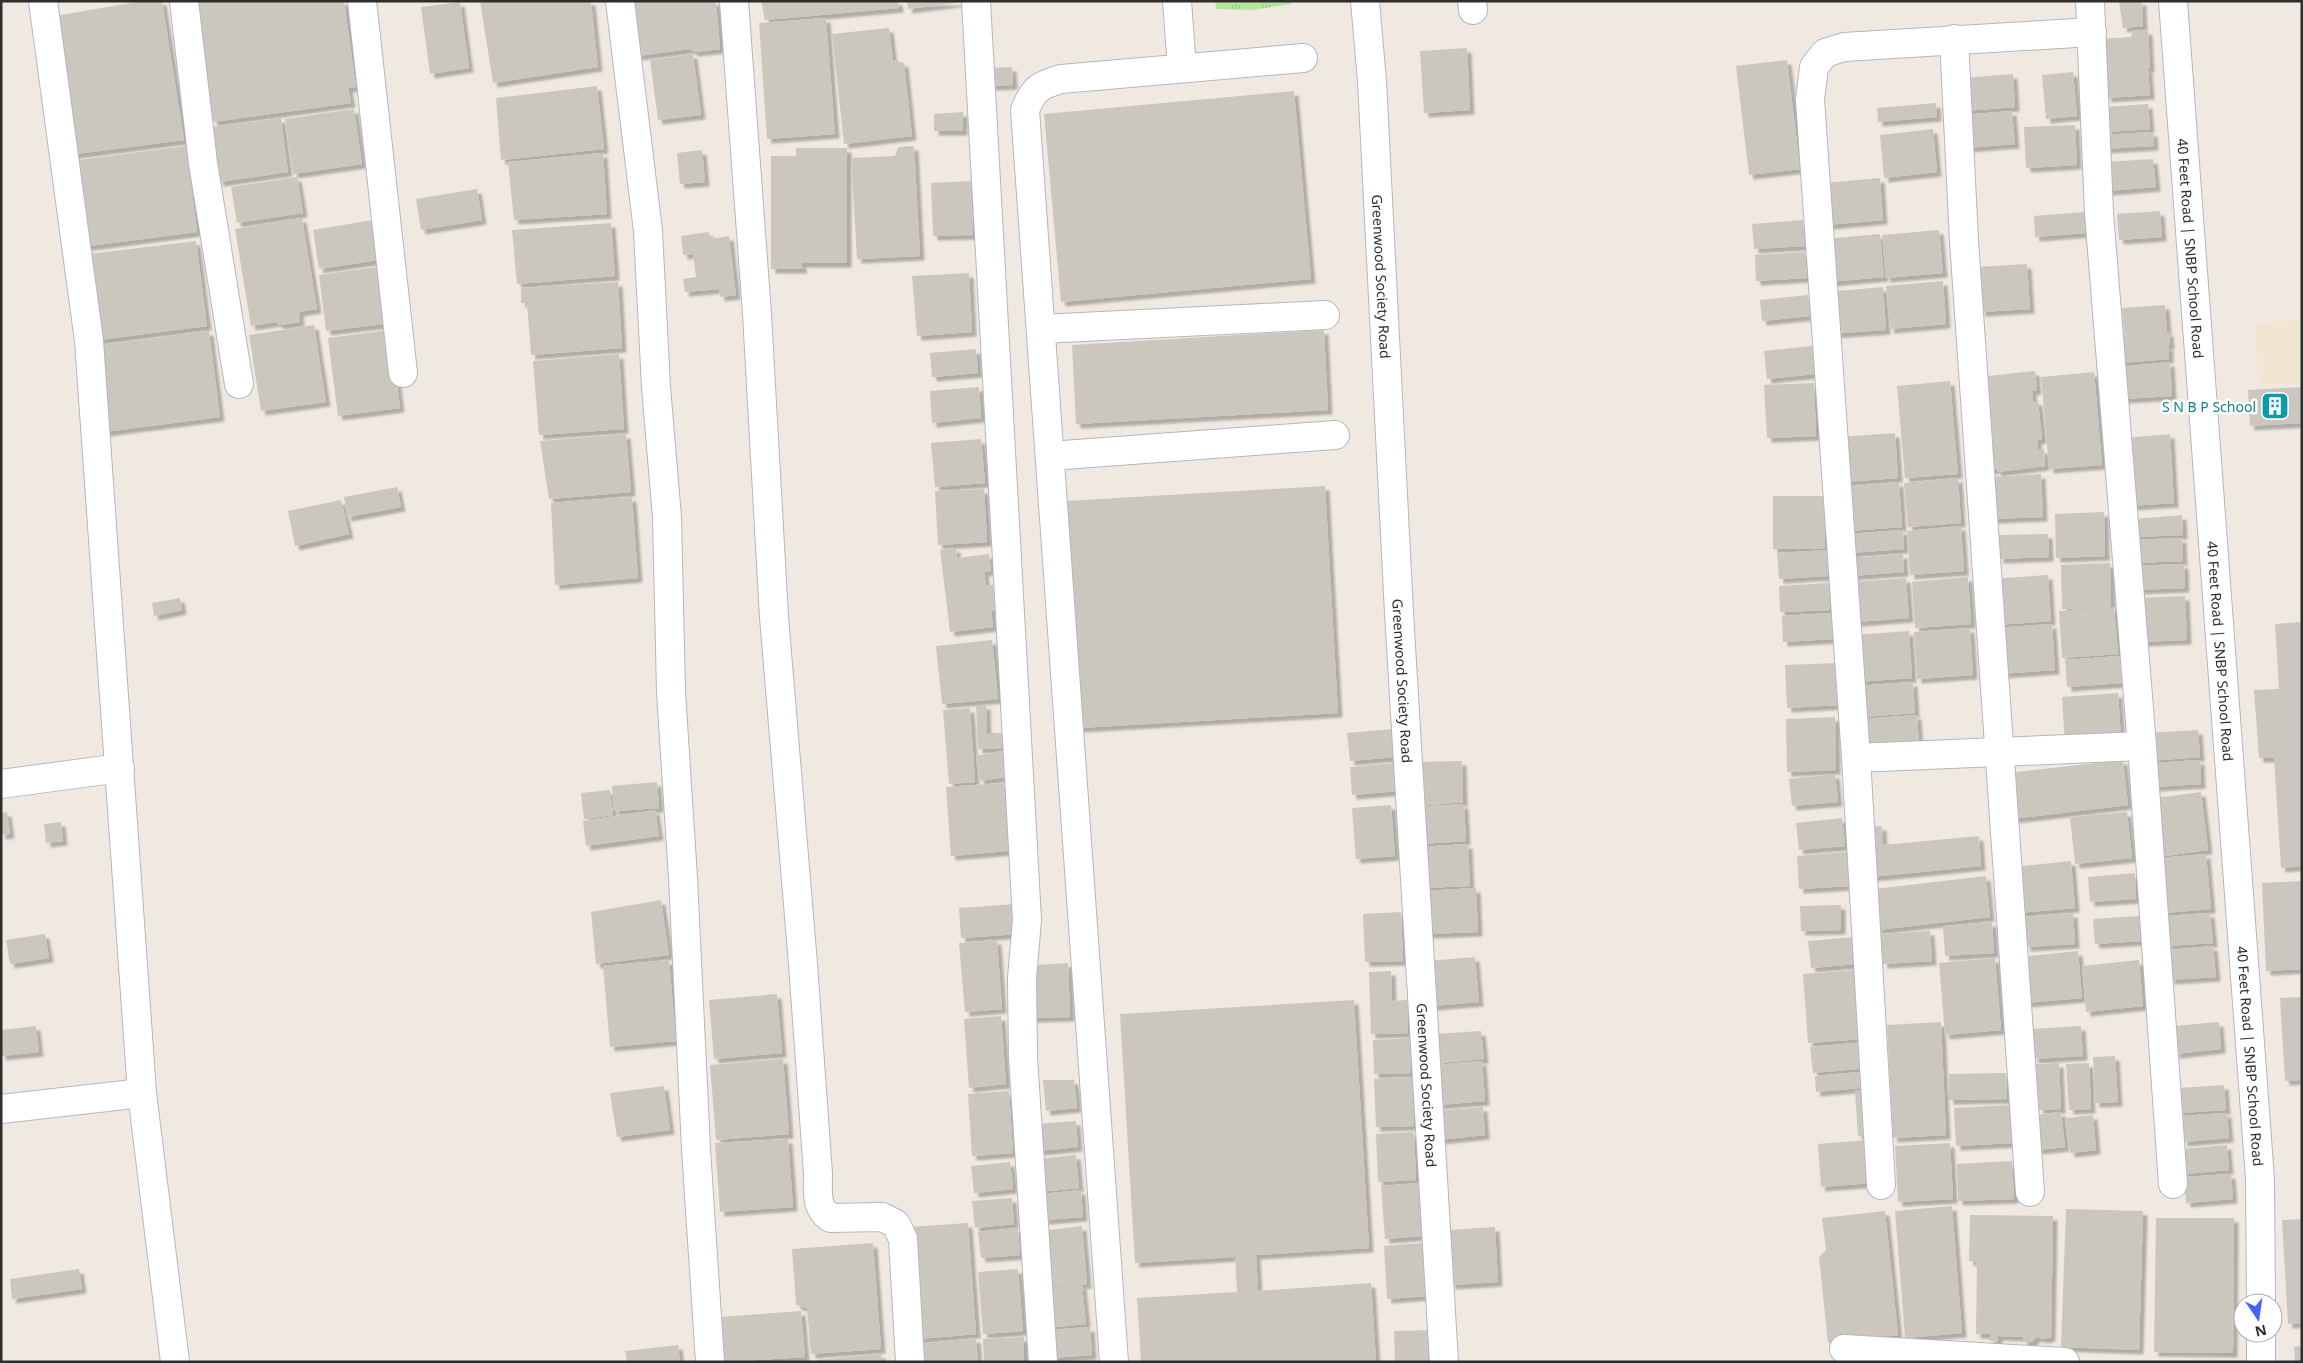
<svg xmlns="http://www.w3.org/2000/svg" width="2303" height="1363" font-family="'Noto Sans',sans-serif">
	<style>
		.education { fill: #f0e6d1 }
		.grass { fill: url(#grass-tufts) }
		.building { fill: #cbc7bf; filter: url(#shadow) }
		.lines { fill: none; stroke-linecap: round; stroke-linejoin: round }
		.minor-casing { stroke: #b4b7c1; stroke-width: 30 }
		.minor { stroke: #fff; stroke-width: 28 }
		.labels { text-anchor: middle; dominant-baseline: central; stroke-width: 5; stroke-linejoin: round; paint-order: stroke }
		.street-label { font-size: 14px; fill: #2e2e2e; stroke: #fff }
		.culture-label { font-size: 14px; fill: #0d838f; stroke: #fff; text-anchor: end }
	</style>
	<defs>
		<pattern id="grass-tufts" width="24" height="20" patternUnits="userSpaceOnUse" patternTransform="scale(1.25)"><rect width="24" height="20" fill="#b6e59e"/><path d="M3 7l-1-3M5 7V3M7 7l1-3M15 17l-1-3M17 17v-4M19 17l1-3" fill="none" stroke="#9dc588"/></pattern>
		<filter id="shadow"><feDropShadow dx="4.5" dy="4.5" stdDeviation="1" flood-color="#0004"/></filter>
	</defs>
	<rect width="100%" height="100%" fill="#efe9e1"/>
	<path class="education" d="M2302 320V383L2259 386 2254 323Z"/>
	<path class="grass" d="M1215 1H1291V4L1252 10 1216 9Z"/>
	<g class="building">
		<path d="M142 1H162L184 140 68 155 49 17Z"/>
		<path d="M195 1H344L356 87 348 88 351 103 213 122 211 107 204 108Z"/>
		<path d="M480 1H591L598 67 493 83Z"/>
		<path d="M631 1H716L720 49 695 52 690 49 637 56Z"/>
		<path d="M761 1H898L899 8 765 20Z"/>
		<path d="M907 1H962V2L908 9Z"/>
		<path d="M2119 1H2142L2143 26 2123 28Z"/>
		<path d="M460 2 469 68 430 74 421 7Z"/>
		<path d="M826 18 835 134 767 139 759 23Z"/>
		<path d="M889 28 893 60 904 63 912 136 844 144 832 34Z"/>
		<path d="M2148 30 2150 68 2137 69H2148L2150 95 2107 98 2098 39 2131 37 2133 31Z"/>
		<path d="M1467 48 1470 110 1424 113 1420 51Z"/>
		<path d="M693 54 701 115 658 120 650 60Z"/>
		<path d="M1787 60 1800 169 1749 175 1736 66Z"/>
		<path d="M1012 67 1013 85 991 86 990 68Z"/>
		<path d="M2073 72 2077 116 2046 119 2042 75Z"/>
		<path d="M2013 74 2015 107 1965 111 1963 78Z"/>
		<path d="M597 86 604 149 501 160 496 98Z"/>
		<path d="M1294 91 1311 279 1061 302 1044 114Z"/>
		<path d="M1936 103 1937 117 1878 122 1877 108Z"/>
		<path d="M2148 104 2150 129 2107 132 2105 107Z"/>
		<path d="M354 109 362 164 293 174 285 119Z"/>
		<path d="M2012 111 2015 144 1965 148 1963 115Z"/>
		<path d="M963 112V131H934V114Z"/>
		<path d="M281 118 288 172 219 182 211 127Z"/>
		<path d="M2075 125 2077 165 2026 168 2024 127Z"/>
		<path d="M1933 129 1937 172 1884 178 1880 135Z"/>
		<path d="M2153 132 2154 146 2104 149V135Z"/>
		<path d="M186 146 197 232 81 247 71 161Z"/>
		<path d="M914 146 920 256 857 259 851 158 895 156 898 147Z"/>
		<path d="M796 148H847V263H801L803 269H771V156H796Z"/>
		<path d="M702 150 705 182 680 184 677 153Z"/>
		<path d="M603 153 607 214 514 220 508 162Z"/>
		<path d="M2153 159 2156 187 2108 191 2105 162Z"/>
		<path d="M297 177 303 213 237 223 231 187Z"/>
		<path d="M1880 178 1883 220 1827 225 1824 183Z"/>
		<path d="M971 181 973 235 933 236 931 183Z"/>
		<path d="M477 189 482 220 421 230 416 199Z"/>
		<path d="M2160 211 2162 237 2119 240 2117 214Z"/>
		<path d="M2084 212 2086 233 2035 237 2034 216Z"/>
		<path d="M302 218 317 309 299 312 300 322 280 325 276 322 251 326 235 229Z"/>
		<path d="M379 219 385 259 319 269 313 230Z"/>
		<path d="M1803 220 1805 246 1754 249 1752 224Z"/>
		<path d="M611 223 615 276 517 284 512 230Z"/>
		<path d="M1939 230 1943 273 1886 278 1882 235Z"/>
		<path d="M709 232 710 239 729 236 736 295 720 297 719 289 685 292 683 279 696 277 693 254 683 255 681 236Z"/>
		<path d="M1880 234 1884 277 1828 282 1824 239Z"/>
		<path d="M196 241 207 326 91 341 80 255Z"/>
		<path d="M1805 252 1807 278 1756 281 1755 255Z"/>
		<path d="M2027 264 2030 309 1981 312 1978 267Z"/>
		<path d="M385 266 392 323 326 331 319 275Z"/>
		<path d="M969 273 972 332 917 336 912 276Z"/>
		<path d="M1943 281 1946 324 1890 329 1886 286Z"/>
		<path d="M618 282 622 348 531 355 527 303H521V288Z"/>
		<path d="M1883 287 1886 330 1829 334 1826 292Z"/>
		<path d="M1808 295 1810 316 1762 321 1760 300Z"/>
		<path d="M2165 305 2167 331 2124 334 2122 308Z"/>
		<path d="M314 325 326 402 261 411 249 335Z"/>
		<path d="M390 330 400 408 338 416 328 338Z"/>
		<path d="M1324 330 1328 410 1076 424 1072 345Z"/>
		<path d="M209 331 220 417 104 432 93 346Z"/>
		<path d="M2169 332 2170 345 2119 348 2118 335Z"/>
		<path d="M1812 346 1815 374 1767 379 1764 351Z"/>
		<path d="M2169 346V359L2119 363 2118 349Z"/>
		<path d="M976 349 978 373 932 377 930 353Z"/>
		<path d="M619 354 624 429 539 435 533 361Z"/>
		<path d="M2170 362 2172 396 2122 399 2120 367Z"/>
		<path d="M2035 371 2037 390 2032 391 2033 401H2038L2042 439 2037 440 2038 450 2044 449 2045 466 1997 472V469L1989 470 1980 377Z"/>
		<path d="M2094 372 2102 465 2049 469 2041 377Z"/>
		<path d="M1950 381 1958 474 1905 478 1897 386Z"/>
		<path d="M1814 383 1816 436 1767 438 1764 385Z"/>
		<path d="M979 387 981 418 932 423 930 391Z"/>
		<path d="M2302 387V423L2250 426 2248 390Z"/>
		<path d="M1895 433 1898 478 1844 482 1841 437Z"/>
		<path d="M626 434 631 492 549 499 540 441Z"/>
		<path d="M2170 434 2174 503 2129 506 2124 438Z"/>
		<path d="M981 439 985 483 935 487 931 443Z"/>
		<path d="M2041 474 2043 517 1991 519 1989 477Z"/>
		<path d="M1958 478 1961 523 1908 527 1904 483Z"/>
		<path d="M1899 482 1902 527 1848 531 1845 487Z"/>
		<path d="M1325 486 1338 713 1078 728 1065 501Z"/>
		<path d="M397 487 401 507 347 517 344 497Z"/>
		<path d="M984 489 987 542 938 545 935 491Z"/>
		<rect x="1773" y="496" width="52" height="53"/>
		<path d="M632 497 638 578 555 585 551 503Z"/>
		<path d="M341 500 349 534 295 546 288 511Z"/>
		<path d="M2104 512 2105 556 2056 558 2055 514Z"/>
		<path d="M2182 515 2183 535 2135 537 2134 519Z"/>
		<path d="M1961 526 1964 571 1910 575 1907 531Z"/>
		<path d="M1903 530 1904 549 1850 553 1849 534Z"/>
		<path d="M2048 534 2049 557 1999 559 1998 535Z"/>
		<path d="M2182 538 2183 561 2132 563V540Z"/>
		<path d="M956 548 957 558 989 554 991 571 984 572 986 586 993 585 997 610 991 611 993 627 950 632 940 550Z"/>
		<path d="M1827 550 1828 576 1779 579 1777 553Z"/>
		<path d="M1903 554 1904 572 1850 576 1849 558Z"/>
		<path d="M2110 563 2111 607 2062 609 2061 565Z"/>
		<path d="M2184 564 2185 588 2135 590 2134 566Z"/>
		<path d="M2048 575 2051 621 1995 625 1993 579Z"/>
		<path d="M1968 577 1971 624 1915 628 1912 582Z"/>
		<path d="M1906 578 1909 618 1856 622 1854 601 1883 599 1854 601 1853 582Z"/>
		<path d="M1829 583 1830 610 1780 612 1779 586Z"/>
		<path d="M2185 596 2187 640 2138 642 2137 598Z"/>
		<path d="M180 598 182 610 154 616 152 603Z"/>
		<path d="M2114 607 2118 654 2062 658 2059 611Z"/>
		<path d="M1831 613 1833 639 1783 642 1782 616Z"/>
		<path d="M2302 622V866L2281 868 2274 758H2259L2254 690 2279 689 2275 624Z"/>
		<path d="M2052 624 2055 670 1999 674 1996 628Z"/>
		<path d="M1970 628 1973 675 1917 679 1914 632Z"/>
		<path d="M1909 631 1912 678 1856 682 1853 635Z"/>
		<path d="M992 640 998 699 942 704 936 646Z"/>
		<path d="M2120 656 2122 683 2067 687 2065 660Z"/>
		<path d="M1837 663 1839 705 1787 708 1785 665Z"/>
		<path d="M1913 682 1915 713 1861 717 1858 686Z"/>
		<path d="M2118 693 2121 739 2065 744 2062 697Z"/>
		<path d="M976 705H986L987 733H1002V748L978 749Z"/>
		<path d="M970 708 975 782 949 784 943 710Z"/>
		<path d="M1917 715 1919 746 1864 750 1862 719Z"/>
		<path d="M1835 717 1836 770 1787 772 1786 719Z"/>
		<path d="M1393 729 1395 757 1350 761 1347 733Z"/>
		<path d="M2198 730 2200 757 2149 761 2147 733Z"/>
		<path d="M1002 751 1006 777 980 781 976 756Z"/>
		<path d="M2123 760 2128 805 2012 819 2008 773Z"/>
		<path d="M2200 760 2201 784 2154 787 2153 763Z"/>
		<path d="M1462 761 1463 802 1418 806 1416 762Z"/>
		<path d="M1396 763 1398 791 1352 795 1350 767Z"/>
		<path d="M1835 774 1838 802 1792 806 1789 779Z"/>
		<path d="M657 782 659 808 614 811 612 786Z"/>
		<path d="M1004 783 1008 851 951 856 946 787Z"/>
		<path d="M610 790 613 815 584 819 581 793Z"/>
		<path d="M2201 792 2208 850 2157 857 2155 798Z"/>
		<path d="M1464 804 1466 841 1419 844 1417 807Z"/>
		<path d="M1391 805 1395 856 1356 859 1352 808Z"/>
		<path d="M655 810 659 836 586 846 583 821Z"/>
		<path d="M7 812 10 834 1 835V813Z"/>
		<path d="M2127 812 2132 858 2075 864 2070 817Z"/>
		<path d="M1842 818 1845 846 1799 850 1796 823Z"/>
		<path d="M61 822 63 841 46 843 44 824Z"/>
		<path d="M1882 826 1883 845 1979 836 1981 866 1871 877 1866 827Z"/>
		<path d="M1468 844 1470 886 1422 888 1420 847Z"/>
		<path d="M1847 852 1849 886 1799 889 1797 856Z"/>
		<path d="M2206 854 2211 909 2164 913 2159 858Z"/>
		<path d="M2071 861 2075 908 2018 913 2013 867Z"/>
		<path d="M2135 873 2136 899 2090 902 2088 877Z"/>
		<path d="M1986 876 1990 917 1877 930 1875 889Z"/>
		<path d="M2302 881V969L2266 971 2262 883Z"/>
		<path d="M1476 888 1478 932 1426 934 1424 891Z"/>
		<path d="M661 900 669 955 596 964 591 912Z"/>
		<path d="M1016 904 1019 934 961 938 959 908Z"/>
		<path d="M1841 905V930L1801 931 1800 906Z"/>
		<path d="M1401 912 1403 961 1365 962 1363 914Z"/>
		<path d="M2073 913 2075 944 2026 947 2024 917Z"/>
		<path d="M2210 913 2213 943 2167 946 2165 916Z"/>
		<path d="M2139 916 2141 941 2095 944 2093 919Z"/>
		<path d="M1992 922 1994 953 1945 956 1943 926Z"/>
		<path d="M1930 931 1932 961 1883 964 1881 934Z"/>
		<path d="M45 934 49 958 10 964 6 940Z"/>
		<path d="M1854 937 1857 964 1811 968 1808 941Z"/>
		<path d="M997 940 1002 1009 965 1012 959 943Z"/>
		<path d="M2213 946 2216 977 2170 980 2168 950Z"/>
		<path d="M2078 951 2082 998 2025 1003 2020 957Z"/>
		<path d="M1475 957 1479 1002 1432 1006 1428 961Z"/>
		<path d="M1995 958 2001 1030 1945 1035 1939 963Z"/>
		<path d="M669 960 676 1041 610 1047 603 966Z"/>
		<path d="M2139 960 2143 1006 2086 1012 2082 966Z"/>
		<path d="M1068 963 1070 1017 1028 1018 1027 988H1036L1035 965Z"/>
		<path d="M1857 970 1862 1039 1808 1043 1803 974Z"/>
		<path d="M1391 971 1392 1001 1407 1000 1408 1033 1371 1034 1369 972Z"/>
		<path d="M777 994 782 1053 714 1059 709 1000Z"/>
		<path d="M2302 997V1080L2285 1081 2280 998Z"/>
		<path d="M1354 1000 1369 1248 1256 1255 1258 1291 1371 1283 1376 1362H1141L1137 1298 1237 1292 1235 1257 1135 1263 1120 1014Z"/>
		<path d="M1001 1016 1006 1084 969 1088 964 1019Z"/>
		<path d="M1941 1022 1946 1135 1893 1138 1887 1025Z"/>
		<path d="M2219 1022 2221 1049 2175 1054 2173 1026Z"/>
		<path d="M36 1026 39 1052 1 1056V1030Z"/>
		<path d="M2081 1026 2083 1056 2034 1059 2031 1029Z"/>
		<path d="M1481 1031 1484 1059 1438 1063 1435 1034Z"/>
		<path d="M1410 1038 1411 1073 1374 1074 1373 1040Z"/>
		<path d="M1866 1042 1868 1068 1813 1073 1810 1047Z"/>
		<path d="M2115 1056 2118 1102 2095 1103 2093 1057Z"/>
		<path d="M783 1059 789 1134 716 1140 710 1065Z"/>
		<path d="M1482 1061 1485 1101 1439 1105 1435 1065Z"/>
		<path d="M2059 1063 2061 1109 2039 1110 2036 1064Z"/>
		<path d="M2089 1063 2091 1109 2069 1110 2066 1064Z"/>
		<path d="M1860 1072 1861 1088 1816 1092 1815 1076Z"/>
		<path d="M2006 1073 2007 1099 1949 1100V1074Z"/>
		<path d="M1412 1077 1414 1126 1376 1127 1374 1079Z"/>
		<path d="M1043 1080H1074L1077 1108 1046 1111Z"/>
		<path d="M2224 1085 2226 1110 2179 1113 2178 1088Z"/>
		<path d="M664 1086 670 1130 617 1137 610 1093Z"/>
		<path d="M1871 1090 1874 1135 1858 1136 1855 1091Z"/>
		<path d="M1009 1091 1013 1153 972 1156 968 1094Z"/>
		<path d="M2010 1105 2012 1143 1956 1146 1954 1108Z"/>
		<path d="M1483 1107 1485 1135 1439 1140 1437 1111Z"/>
		<path d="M2061 1112 2065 1147 2038 1150 2035 1115Z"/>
		<path d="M2227 1113 2229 1138 2183 1142 2181 1116Z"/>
		<path d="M2093 1115 2096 1150 2070 1153 2066 1118Z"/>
		<path d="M1076 1121 1078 1147 1039 1151 1036 1124Z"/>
		<path d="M1414 1132 1416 1180 1378 1182 1376 1134Z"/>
		<path d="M788 1139 793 1207 720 1212 715 1143Z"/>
		<path d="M1868 1140 1872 1183 1821 1187 1818 1144Z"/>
		<path d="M1950 1143 1953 1199 1898 1202 1895 1146Z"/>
		<path d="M2227 1145 2229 1170 2183 1174 2181 1149Z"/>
		<path d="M1076 1155 1079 1188 1039 1192 1037 1159Z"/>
		<path d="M2012 1161 2014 1199 1958 1201 1957 1164Z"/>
		<path d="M1010 1162 1013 1189 974 1193 971 1166Z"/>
		<path d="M2231 1174 2233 1199 2186 1203 2184 1177Z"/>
		<path d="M1419 1183 1423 1236 1385 1239 1381 1186Z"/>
		<path d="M1081 1190 1083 1217 1044 1220 1041 1194Z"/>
		<path d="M1012 1198 1014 1224 975 1228 972 1201Z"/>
		<path d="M1952 1206 1962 1333 1905 1338 1895 1211Z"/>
		<path d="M2066 1209 2143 1211 2139 1350 2061 1347Z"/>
		<path d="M1885 1211 1898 1335 1828 1343 1819 1257 1826 1250 1822 1218Z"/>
		<path d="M1970 1215 2053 1216 2051 1337 2044 1339 2036 1337 2032 1342H2023V1337L1998 1336V1342L1990 1341V1334H1976L1977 1262 1969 1261Z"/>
		<path d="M2156 1218H2234L2233 1353 2154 1352Z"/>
		<path d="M2302 1219V1323L2288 1324 2282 1220Z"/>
		<path d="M968 1223 976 1334 918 1339 910 1227Z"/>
		<path d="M1082 1226 1087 1284 1047 1287 1041 1231Z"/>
		<path d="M1495 1227 1498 1282 1451 1285 1447 1230Z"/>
		<path d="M1018 1228 1020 1255 981 1258 978 1232Z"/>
		<path d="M873 1243 881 1349 811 1354 807 1308 796 1305 792 1249Z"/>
		<path d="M1422 1243 1426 1296 1387 1299 1384 1246Z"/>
		<path d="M79 1269 82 1289 12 1299 10 1279Z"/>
		<path d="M1018 1269 1023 1331 983 1334 978 1272Z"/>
		<path d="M1082 1285 1086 1324 1047 1328 1043 1289Z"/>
		<path d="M801 1311 805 1357 724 1362 721 1317Z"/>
		<path d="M1090 1327 1092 1355 1050 1358 1048 1330Z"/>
		<path d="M1431 1330 1432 1362H1395L1394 1331Z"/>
		<path d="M1024 1337V1362H984L983 1339Z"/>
		<path d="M976 1338 978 1362H920L919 1344Z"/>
		<path d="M678 1345 680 1362H627L625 1351Z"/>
		<path d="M2302 1346V1362H2295L2294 1347Z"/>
		<path d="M881 1354 882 1362H817V1360Z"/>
	</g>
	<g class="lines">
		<defs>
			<g id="minor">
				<path d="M43 1 89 341 142 1093 175 1362"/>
				<path d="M184 1 203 163 239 384"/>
				<path d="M362 1 403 373"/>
				<path d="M620 1 648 231 656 387 667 517 671 692 683 878 696 1149 710 1362"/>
				<path d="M734 1 757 314 774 617 803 964 818 1174C818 1191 815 1207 830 1218L882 1217 896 1224 903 1239 910 1362"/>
				<path d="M976 1 1027 920 1022 978 1023 1057 1043 1362"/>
				<path d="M1177 1 1182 68"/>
				<path id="s1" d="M1365 1 1372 81 1399 613 1444 1362"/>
				<path d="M1472 1 1473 10"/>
				<path d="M2090 1 2099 213 2142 746 2173 1184"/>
				<path id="s2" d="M2173 1 2260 1179 2261 1303"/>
				<path d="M1954 39 1964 241 2030 1192"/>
				<path d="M1041 329 1325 315"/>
				<path d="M1050 456 1335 435"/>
				<path d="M1856 758 2142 746"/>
				<path d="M1 784 120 768"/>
				<path d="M1 1109 142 1093"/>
				<path d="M1881 1185 1856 758 1810 100 1814 67 1825 53 1844 47 2092 32"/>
				<path d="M2261 1333V1362"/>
				<path d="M1844 1349 2065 1362"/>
				<path d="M1114 1362 1025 110C1033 89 1040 85 1061 79L1303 58"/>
			</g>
		</defs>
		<use href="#minor" class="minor-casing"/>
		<use href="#minor" class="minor"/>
	</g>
	<defs>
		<symbol id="building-square" viewBox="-11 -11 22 22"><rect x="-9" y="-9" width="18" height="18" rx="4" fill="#0f9aa8" stroke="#fff"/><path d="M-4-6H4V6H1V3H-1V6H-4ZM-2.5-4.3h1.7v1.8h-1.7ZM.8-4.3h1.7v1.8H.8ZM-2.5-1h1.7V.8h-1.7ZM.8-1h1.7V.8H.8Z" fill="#fff"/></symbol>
	</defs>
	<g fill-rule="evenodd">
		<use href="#building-square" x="2259" y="390" width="32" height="32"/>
	</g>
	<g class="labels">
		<g class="street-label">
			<text stroke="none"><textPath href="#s2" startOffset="248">40 Feet Road | SNBP School Road</textPath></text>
			<text stroke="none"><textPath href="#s1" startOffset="276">Greenwood Society Road</textPath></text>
			<text stroke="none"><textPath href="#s2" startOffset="652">40 Feet Road | SNBP School Road</textPath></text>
			<text stroke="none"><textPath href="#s1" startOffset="681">Greenwood Society Road</textPath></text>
			<text stroke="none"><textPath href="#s2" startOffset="1058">40 Feet Road | SNBP School Road</textPath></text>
			<text stroke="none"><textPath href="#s1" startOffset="1086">Greenwood Society Road</textPath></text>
		</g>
		<g class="culture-label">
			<text x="2256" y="406">S N B P School</text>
		</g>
	</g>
	<rect width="2303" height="1363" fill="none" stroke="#2e2e2e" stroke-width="5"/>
	<g transform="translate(2258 1318) rotate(167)"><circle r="24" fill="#ffffff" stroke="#ababab"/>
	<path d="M0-4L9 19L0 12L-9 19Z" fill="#4264fb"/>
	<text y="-8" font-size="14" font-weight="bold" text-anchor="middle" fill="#2e2e2e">N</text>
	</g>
</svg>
